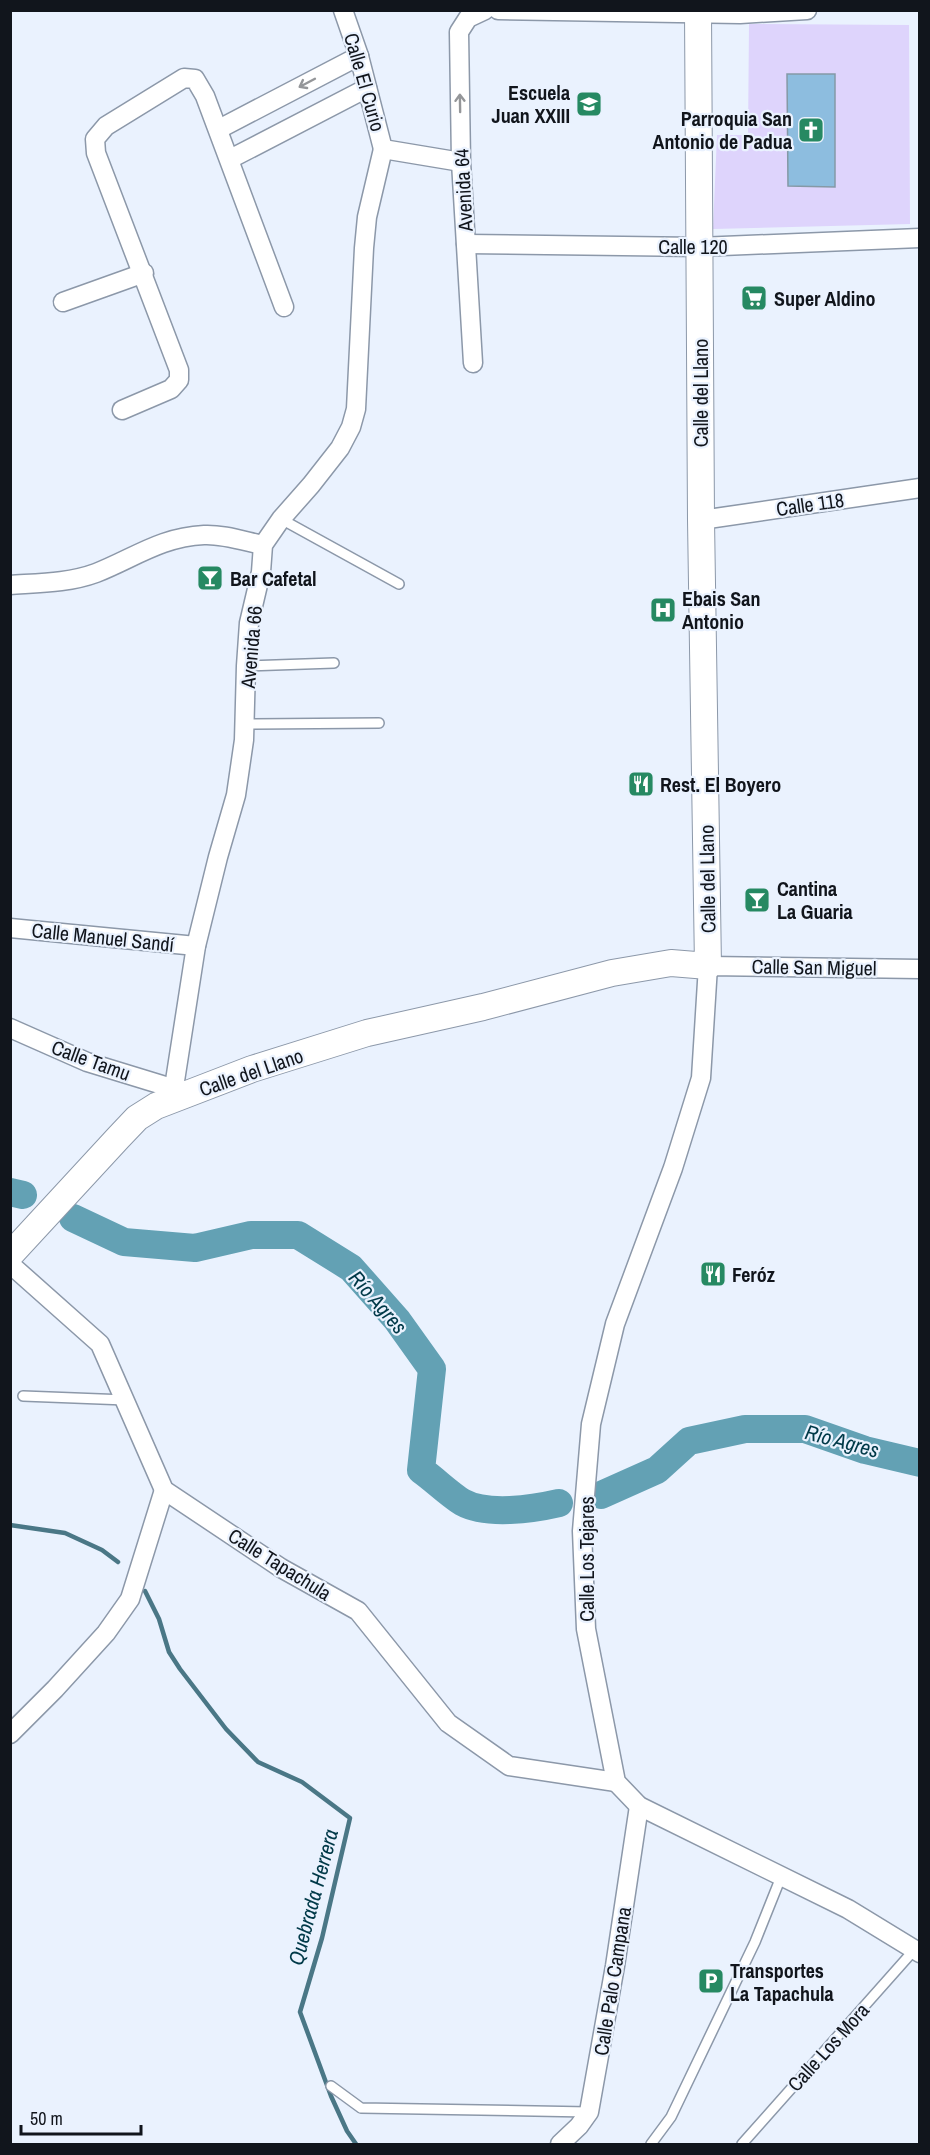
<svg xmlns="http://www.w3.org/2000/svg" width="930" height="2155" font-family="'Archivo Narrow',sans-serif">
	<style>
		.green { fill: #ded4fc }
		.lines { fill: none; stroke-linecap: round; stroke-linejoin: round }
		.stream { stroke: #4a7786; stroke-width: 4.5 }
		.river { stroke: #63a1b4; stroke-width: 28 }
		.building { fill: #8dbddf; stroke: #8599a6; stroke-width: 1.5 }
		.service-casing { stroke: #8c98a9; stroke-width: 12 }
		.minor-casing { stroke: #8c98a9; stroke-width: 21 }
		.secondary-casing { stroke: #8c98a9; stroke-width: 28 }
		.service { stroke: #fff; stroke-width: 9 }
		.minor { stroke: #fff; stroke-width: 18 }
		.secondary { stroke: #fff; stroke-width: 26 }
		.oneway { stroke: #949699 }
		.labels { text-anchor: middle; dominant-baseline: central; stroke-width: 4.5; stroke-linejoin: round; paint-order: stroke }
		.street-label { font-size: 20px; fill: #11151c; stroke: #eaf2fe }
		.poi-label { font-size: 20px; font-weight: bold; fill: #11151c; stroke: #eaf2fe; text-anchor: start }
		.water-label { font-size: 21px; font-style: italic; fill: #003948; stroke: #eaf2fe }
	</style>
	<rect width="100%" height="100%" fill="#eaf2fe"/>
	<path class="green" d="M749 24 909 25 910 224 713 229 717 135H748Z"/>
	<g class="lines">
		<g class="stream">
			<path d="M10 1525 65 1533 102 1550 118 1562"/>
			<path d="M145 1591 159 1619 169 1652 180 1669 226 1729 258 1762 302 1782 350 1818 322 1938 300 2012 331 2096 347 2131 356 2144"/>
		</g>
		<g class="river">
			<path d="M10 1192 23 1195"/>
			<path d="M73 1218 124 1242 195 1248 251 1235H298L351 1268 397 1320 432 1369 421 1470C435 1480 448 1493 462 1502 487 1516 533 1509 559 1503"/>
			<path d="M601 1495 657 1470 689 1441 745 1429H805L865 1450 920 1463"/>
		</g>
	</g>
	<path class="building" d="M787 74H835V187L788 186Z"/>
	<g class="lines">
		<defs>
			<g id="service">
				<path d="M281 519 399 584"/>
				<path d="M246 666 334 663"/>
				<path d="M245 724 379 723"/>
				<path d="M23 1396 126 1400"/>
				<path d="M331 2086 361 2108 589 2112"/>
				<path d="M651 2144 671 2117 755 1942 781 1877"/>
				<path d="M742 2144 915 1949"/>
			</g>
			<g id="minor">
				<path d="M343 10 359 56 383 149 461 162"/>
				<path d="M498 10 740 14 807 10"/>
				<path d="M219 129 359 56"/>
				<path d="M230 159 367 88"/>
				<path d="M466 244 699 247 920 238"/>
				<path d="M63 302 144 273"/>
				<path d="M473 363 461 162 459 32 468 18 485 10"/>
				<path d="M122 410 171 389 179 380V370L96 153 95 139 106 126 184 78 195 79 205 96 284 307"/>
				<path d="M701 520 920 488"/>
				<path d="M10 585C39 583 69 583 96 573 134 558 161 537 204 535 222 534 244 541 263 545"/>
				<path d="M10 928 196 946"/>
				<path d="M920 969 708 966 701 1078 673 1168 615 1324 591 1424 582 1531 586 1629 616 1782 639 1806 848 1909 920 1953"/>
				<path d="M10 1028 87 1062 172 1088"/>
				<path d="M172 1100 196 946 218 857 236 795 244 740 246 666 249 623 261 572 263 545 281 519 311 485 340 448 351 427 356 409 364 248 367 217 383 149"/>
				<path d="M10 1264 100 1344 164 1490 281 1568 358 1611 448 1723 509 1766 616 1782"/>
				<path d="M10 1734 55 1689 106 1633 130 1599 164 1490"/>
				<path d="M560 2144 579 2126 589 2112 615 1966 639 1806"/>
			</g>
			<path id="secondary" d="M10 1255 118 1138 137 1118 156 1106 252 1069 367 1033 483 1007 612 973 671 963 708 966 701 520 698 10"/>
		</defs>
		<use href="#service" class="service-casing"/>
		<use href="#minor" class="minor-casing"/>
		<use href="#secondary" class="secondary-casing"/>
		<use href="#service" class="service"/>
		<use href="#minor" class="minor"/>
		<use href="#secondary" class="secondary"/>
	</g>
	<defs><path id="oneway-shaft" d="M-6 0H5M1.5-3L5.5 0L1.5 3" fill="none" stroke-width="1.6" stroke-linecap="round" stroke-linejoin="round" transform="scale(1.5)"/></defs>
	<g class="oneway">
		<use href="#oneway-shaft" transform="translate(307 83) rotate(152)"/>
		<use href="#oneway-shaft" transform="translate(460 103) rotate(-91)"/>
	</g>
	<defs>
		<symbol id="school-square" viewBox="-11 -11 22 22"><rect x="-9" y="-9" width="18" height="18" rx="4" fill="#268962" stroke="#eaf2fe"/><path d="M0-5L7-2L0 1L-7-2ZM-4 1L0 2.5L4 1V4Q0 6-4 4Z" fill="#fff"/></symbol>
		<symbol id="church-square" viewBox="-11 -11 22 22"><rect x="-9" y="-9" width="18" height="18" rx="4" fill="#268962" stroke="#eaf2fe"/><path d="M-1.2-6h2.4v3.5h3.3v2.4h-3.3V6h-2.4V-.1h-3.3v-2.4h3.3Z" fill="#fff"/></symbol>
		<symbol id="supermarket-square" viewBox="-11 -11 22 22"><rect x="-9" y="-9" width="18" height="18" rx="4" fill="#268962" stroke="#eaf2fe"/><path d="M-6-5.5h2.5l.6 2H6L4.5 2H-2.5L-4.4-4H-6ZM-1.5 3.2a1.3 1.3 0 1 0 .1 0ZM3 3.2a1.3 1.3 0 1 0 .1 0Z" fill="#fff"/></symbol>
		<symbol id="bar-square" viewBox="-11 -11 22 22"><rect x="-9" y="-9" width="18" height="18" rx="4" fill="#268962" stroke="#eaf2fe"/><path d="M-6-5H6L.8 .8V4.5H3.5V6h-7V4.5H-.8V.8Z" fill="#fff"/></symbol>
		<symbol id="hospital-square" viewBox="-11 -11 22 22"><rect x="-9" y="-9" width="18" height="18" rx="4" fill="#268962" stroke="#eaf2fe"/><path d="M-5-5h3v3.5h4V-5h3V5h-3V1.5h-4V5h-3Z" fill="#fff"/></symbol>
		<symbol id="restaurant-square" viewBox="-11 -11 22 22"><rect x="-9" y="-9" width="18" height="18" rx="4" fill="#268962" stroke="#eaf2fe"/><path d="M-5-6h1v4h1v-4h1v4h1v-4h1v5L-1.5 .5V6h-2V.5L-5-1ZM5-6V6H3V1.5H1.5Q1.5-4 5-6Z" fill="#fff"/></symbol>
		<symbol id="parking-square" viewBox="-11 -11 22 22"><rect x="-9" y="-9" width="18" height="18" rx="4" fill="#268962" stroke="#eaf2fe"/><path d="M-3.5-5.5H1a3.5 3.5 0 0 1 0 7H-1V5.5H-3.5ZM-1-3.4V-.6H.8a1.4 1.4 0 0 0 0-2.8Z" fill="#fff"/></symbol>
	</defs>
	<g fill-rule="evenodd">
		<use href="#school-square" x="574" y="89" width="30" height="30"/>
		<use href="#church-square" x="796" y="115" width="30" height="30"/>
		<use href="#supermarket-square" x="739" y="283" width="30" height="30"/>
		<use href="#bar-square" x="195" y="563" width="30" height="30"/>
		<use href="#hospital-square" x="648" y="595" width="30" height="30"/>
		<use href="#restaurant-square" x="626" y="769" width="30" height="30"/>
		<use href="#bar-square" x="742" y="885" width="30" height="30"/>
		<use href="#restaurant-square" x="698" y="1259" width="30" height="30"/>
		<use href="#parking-square" x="696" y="1966" width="30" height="30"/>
	</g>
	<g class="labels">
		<g class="street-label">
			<text transform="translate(365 82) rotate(74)">Calle El Curio</text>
			<text transform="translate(463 190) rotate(-93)">Avenida 64</text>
			<text x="693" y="246">Calle 120</text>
			<text transform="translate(700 393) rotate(-90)">Calle del Llano</text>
			<text transform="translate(810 504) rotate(-8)">Calle 118</text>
			<text transform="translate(251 647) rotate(-85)">Avenida 66</text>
			<text transform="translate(707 879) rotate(-91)">Calle del Llano</text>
			<text transform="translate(103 937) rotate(6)">Calle Manuel Sandí</text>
			<text transform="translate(814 967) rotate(1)">Calle San Miguel</text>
			<text transform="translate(91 1060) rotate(20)">Calle Tamu</text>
			<text transform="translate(251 1072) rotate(-19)">Calle del Llano</text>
			<text transform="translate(586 1559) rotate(-90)">Calle Los Tejares</text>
			<text transform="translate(280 1564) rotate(32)">Calle Tapachula</text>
			<text transform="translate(612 1981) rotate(-81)">Calle Palo Campana</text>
			<text transform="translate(828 2047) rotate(-48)">Calle Los Mora</text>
		</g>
		<g class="poi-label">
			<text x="570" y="92" text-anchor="end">Escuela<tspan x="570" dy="23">Juan XXIII</tspan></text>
			<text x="792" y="118" text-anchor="end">Parroquia San<tspan x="792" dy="23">Antonio de Padua</tspan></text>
			<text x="774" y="298">Super Aldino</text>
			<text x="230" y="578">Bar Cafetal</text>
			<text x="682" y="598">Ebais San<tspan x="682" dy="23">Antonio</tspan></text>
			<text x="660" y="784">Rest. El Boyero</text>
			<text x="777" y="888">Cantina<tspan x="777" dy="23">La Guaria</tspan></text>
			<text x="732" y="1274">Feróz</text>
			<text x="730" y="1970">Transportes<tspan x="730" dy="23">La Tapachula</tspan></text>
		</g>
		<g class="water-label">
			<text transform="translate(378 1302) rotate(49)">Río Agres</text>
			<text transform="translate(842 1441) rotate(15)">Río Agres</text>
			<text transform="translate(313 1897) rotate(-75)">Quebrada Herrera</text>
		</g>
	</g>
	<rect width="930" height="2155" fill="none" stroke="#11151c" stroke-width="24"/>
	<path d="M21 2125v9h120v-9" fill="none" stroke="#11151c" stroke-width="3"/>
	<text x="30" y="2125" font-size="18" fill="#11151c" stroke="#eaf2fe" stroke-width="4.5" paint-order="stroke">50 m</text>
</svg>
